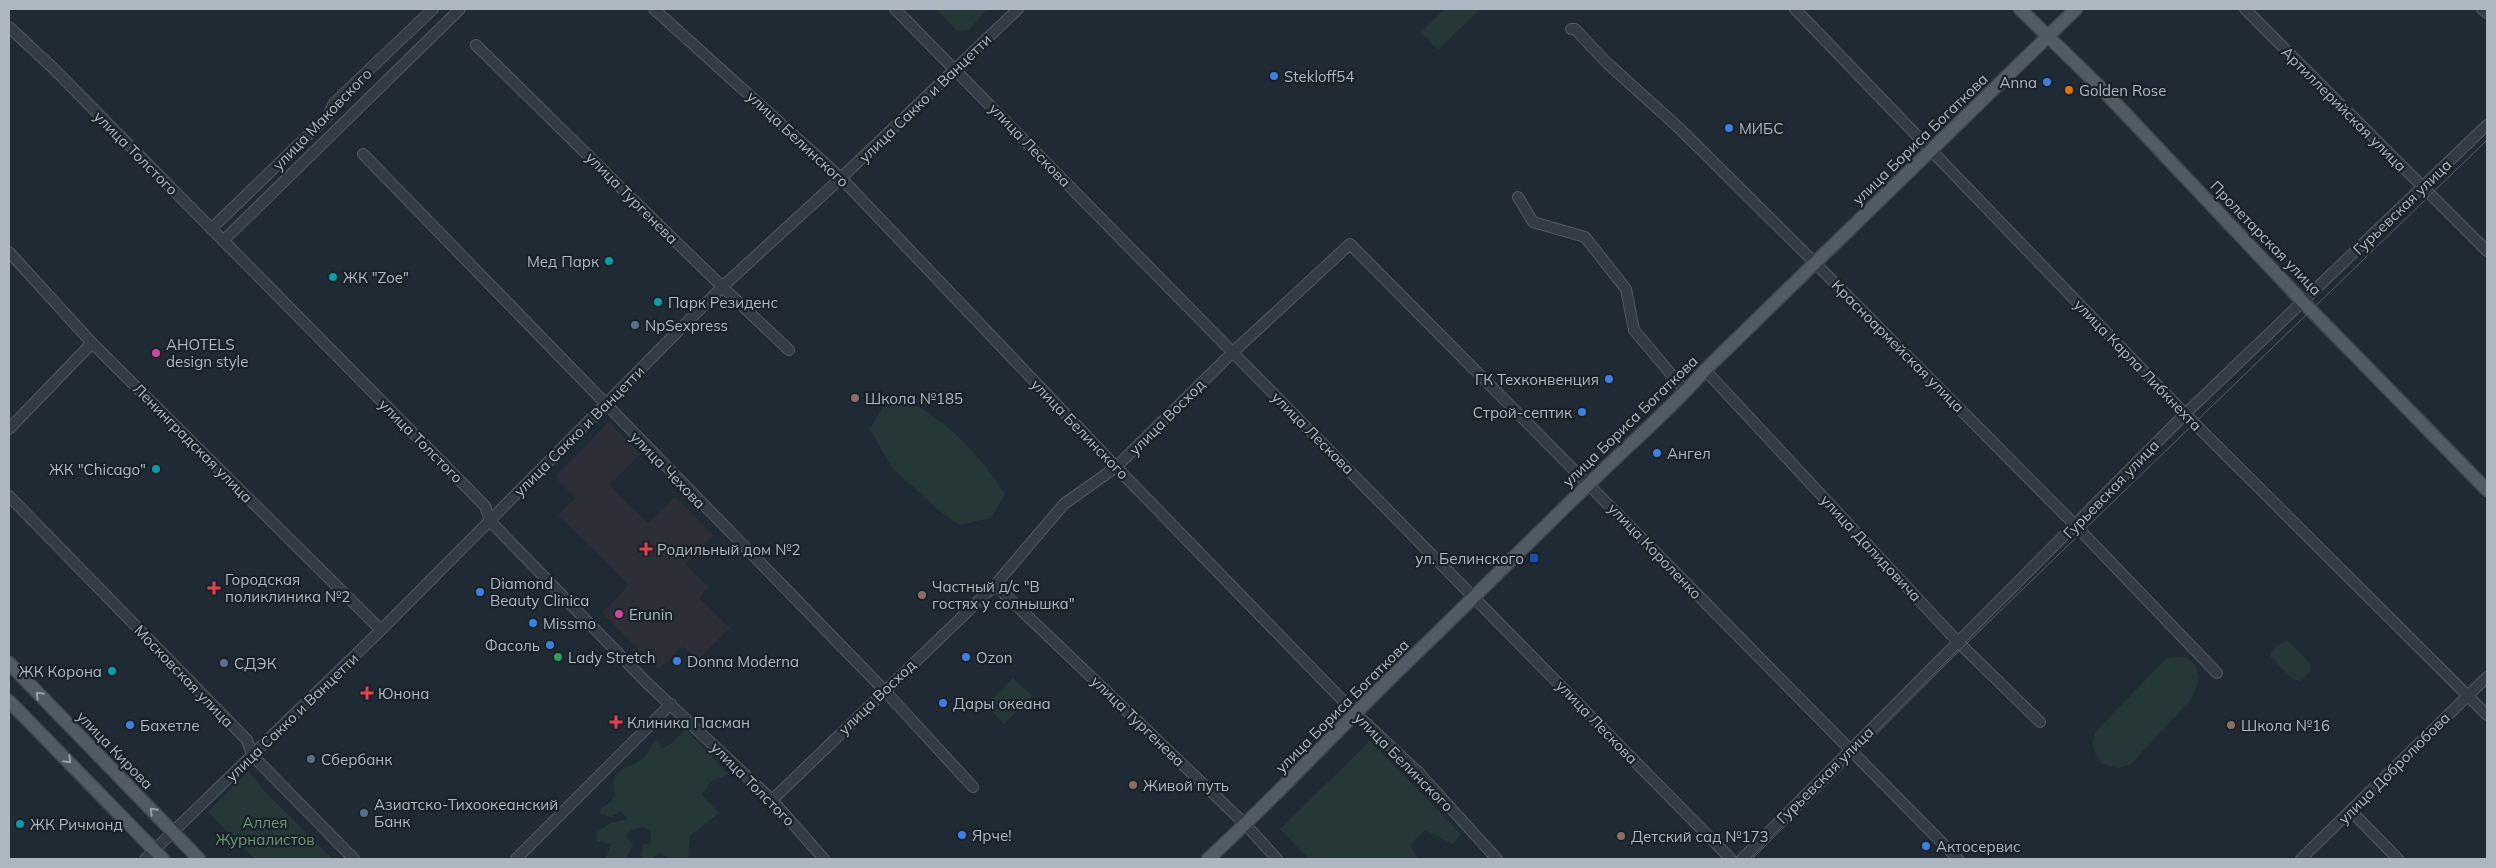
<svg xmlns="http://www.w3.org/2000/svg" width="2496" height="868" font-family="Mulish,sans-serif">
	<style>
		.medical { fill: #2e2e39 }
		.green { fill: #253837 }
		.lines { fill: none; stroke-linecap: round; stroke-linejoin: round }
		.minor-casing { stroke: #515a63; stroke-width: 12 }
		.major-casing { stroke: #3d454e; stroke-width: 15 }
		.minor { stroke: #333c44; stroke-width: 10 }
		.major { stroke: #515b65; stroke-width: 12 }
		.tram { stroke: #56606b; stroke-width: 1 }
		.oneway { stroke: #96a0ab }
		.shop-dot { fill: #3f7fe0; stroke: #192129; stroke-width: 2 }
		.food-dot { fill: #e8710a; stroke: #192129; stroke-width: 2 }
		.culture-dot { fill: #0f9aa8; stroke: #192129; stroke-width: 2 }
		.service-dot { fill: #5c6f8a; stroke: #192129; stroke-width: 2 }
		.hotel-dot { fill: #d1479c; stroke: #192129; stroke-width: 2 }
		.education-dot { fill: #8d6e63; stroke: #192129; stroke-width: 2 }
		.health-dot { fill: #e0444e; stroke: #192129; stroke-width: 2 }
		.transit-dot { fill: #1a4fb4; stroke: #192129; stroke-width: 2 }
		.leisure-dot { fill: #2e9e5b; stroke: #192129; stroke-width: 2 }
		.labels { text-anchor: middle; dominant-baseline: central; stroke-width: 4.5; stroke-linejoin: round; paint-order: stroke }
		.poi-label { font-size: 15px; fill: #adb7c2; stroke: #192129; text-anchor: start }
		.street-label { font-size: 15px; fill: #adb7c2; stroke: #192129 }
		.park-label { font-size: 15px; fill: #6f9675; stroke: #192129 }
	</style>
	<rect width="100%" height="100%" fill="#202a34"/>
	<path class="medical" d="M609 422 640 454 609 485 648 523 675 497 713 535 685 564 709 587 699 598 730 628 697 660 683 646 659 669 602 613 629 585 558 515 576 498 555 477Z"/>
	<g class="green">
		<path d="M936 9H987L969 30 958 31Z"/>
		<path d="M1445 9H1480L1438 50 1421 32Z"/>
		<path d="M903 399C945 417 980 456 1005 494L991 518 960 525 942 513 892 468 870 429 883 407Z"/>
		<path d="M2284 640 2290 642 2310 664V671L2301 681 2292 679 2270 656 2272 651Z"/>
		<path d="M2178 657 2187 658 2195 665 2199 677 2192 698 2131 764 2119 768 2102 764C2094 752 2089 744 2097 730L2167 658Z"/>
		<path d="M1013 678 1032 696 1004 724 986 705Z"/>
		<path d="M686 729 728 774 712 781 701 794 719 813 690 836 688 859H670L660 853 651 859H641L643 843 650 845 651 832 644 827 630 830 626 836 633 844 626 859H605L611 844 597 841 598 831 611 823 628 819 621 811 611 817 600 814 601 808 610 803 615 796C608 763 627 774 644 757 650 752 649 745 656 741L663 748 671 744Z"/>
		<path d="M1370 741 1461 834 1453 844 1425 830 1410 844 1418 859H1309L1280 829Z"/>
		<path d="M249 771 265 792 333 859H255L208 812Z"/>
	</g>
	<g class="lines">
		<defs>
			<g id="minor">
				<path d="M654 9 841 178 1116 467 1355 713 1419 773 1497 859"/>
				<path d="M895 9 1731 859"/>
				<path d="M1795 9 2185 414 2487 715"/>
				<path d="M2245 9 2487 251"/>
				<path d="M2482 9 2487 13"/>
				<path d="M9 27 52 67 485 506 490 521 647 683 772 800 824 859"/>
				<path d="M1571 29H1575L1607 63 1678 127 1815 263 2076 526 2217 673"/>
				<path d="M476 45C580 147 682 250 789 350"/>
				<path d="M363 154 885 691 973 787"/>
				<path d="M1518 197 1533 222 1585 237 1626 289 1634 330 1686 392"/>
				<path d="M211 229 328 116 334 103 433 9"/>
				<path d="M223 241 460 9"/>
				<path d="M9 252 92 343 381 630"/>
				<path d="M1705 370 1958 642 2040 722"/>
				<path d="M9 429 92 343"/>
				<path d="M9 496 247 740 252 755 354 859"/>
				<path d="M995 585 1246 825 1277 859"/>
				<path d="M772 800 995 585 1064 504 1116 467 1233 352 1350 244C1554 448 1755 654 1958 859"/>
				<path d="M2351 811 2398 859"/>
				<path d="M145 859 381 630 721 288 841 178 1018 9"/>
				<path d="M516 859 671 704"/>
				<path d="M1742 859 2185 414 2487 125"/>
				<path d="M2301 859 2487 677"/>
			</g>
			<g id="major">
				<path d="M2020 9 2103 90 2303 302 2487 490"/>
				<path d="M9 663 199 859"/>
				<path d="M9 701 163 859"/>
				<path d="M1208 859C1275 798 1336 731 1401 668 1465 607 1526 544 1590 483 1628 445 1670 410 1705 370L2076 9"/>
			</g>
		</defs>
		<use href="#minor" class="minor-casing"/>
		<use href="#major" class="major-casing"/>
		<use href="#minor" class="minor"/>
		<use href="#major" class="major"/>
		<path class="tram" d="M1752 859 1963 647 2487 140"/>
	</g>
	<defs><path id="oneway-chevron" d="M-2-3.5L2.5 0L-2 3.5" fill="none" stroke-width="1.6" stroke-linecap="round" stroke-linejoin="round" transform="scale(1.25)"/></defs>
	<g class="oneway">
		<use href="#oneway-chevron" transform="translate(39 695) rotate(-134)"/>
		<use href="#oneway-chevron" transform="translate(68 760) rotate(45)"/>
		<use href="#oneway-chevron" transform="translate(153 811) rotate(-135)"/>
	</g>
	<g class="shop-dot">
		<circle cx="1274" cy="76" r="5"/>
		<circle cx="2047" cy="82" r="5"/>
		<circle cx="1729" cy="128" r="5"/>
		<circle cx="1609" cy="379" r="5"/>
		<circle cx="1582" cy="412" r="5"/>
		<circle cx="1657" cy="453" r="5"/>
		<circle cx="480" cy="592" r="5"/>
		<circle cx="533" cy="623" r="5"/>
		<circle cx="550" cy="645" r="5"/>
		<circle cx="966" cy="657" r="5"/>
		<circle cx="677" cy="661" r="5"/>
		<circle cx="943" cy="703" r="5"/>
		<circle cx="130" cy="725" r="5"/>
		<circle cx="962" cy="835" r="5"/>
		<circle cx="1926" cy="846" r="5"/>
	</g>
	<circle class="food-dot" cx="2069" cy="90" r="5"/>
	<g class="culture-dot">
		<circle cx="609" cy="261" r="5"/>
		<circle cx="333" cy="277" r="5"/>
		<circle cx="658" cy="302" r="5"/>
		<circle cx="156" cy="469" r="5"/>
		<circle cx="112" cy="671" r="5"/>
		<circle cx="20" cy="824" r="5"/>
	</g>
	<g class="service-dot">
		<circle cx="635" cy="325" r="5"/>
		<circle cx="224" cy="663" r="5"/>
		<circle cx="311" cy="759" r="5"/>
		<circle cx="364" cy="813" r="5"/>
	</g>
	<g class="hotel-dot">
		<circle cx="156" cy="353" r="5"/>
		<circle cx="619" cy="614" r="5"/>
	</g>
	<g class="education-dot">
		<circle cx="855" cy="398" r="5"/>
		<circle cx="922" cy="595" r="5"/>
		<circle cx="2231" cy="725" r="5"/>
		<circle cx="1133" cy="785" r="5"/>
		<circle cx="1621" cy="836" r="5"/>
	</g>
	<g class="health-dot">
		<path d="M643.5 541.5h5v5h5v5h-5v5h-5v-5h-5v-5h5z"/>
		<path d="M211.5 580.5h5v5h5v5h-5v5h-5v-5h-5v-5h5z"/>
		<path d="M364.5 685.5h5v5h5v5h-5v5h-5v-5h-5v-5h5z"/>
		<path d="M613.5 714.5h5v5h5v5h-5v5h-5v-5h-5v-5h5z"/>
	</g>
	<rect class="transit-dot" x="1529" y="553" width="10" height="10" rx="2.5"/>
	<circle class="leisure-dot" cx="558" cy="657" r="5"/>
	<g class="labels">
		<g class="poi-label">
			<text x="1284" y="76">Stekloff54</text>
			<text x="2037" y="82" text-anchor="end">Anna</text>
			<text x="2079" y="90">Golden Rose</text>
			<text x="1739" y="128">МИБС</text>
			<text x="599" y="261" text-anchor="end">Мед Парк</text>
			<text x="343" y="277">ЖК "Zoe"</text>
			<text x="668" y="302">Парк Резиденс</text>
			<text x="645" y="325">NpSexpress</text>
			<text x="166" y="344">AHOTELS<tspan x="166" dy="17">design style</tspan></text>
			<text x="1599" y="379" text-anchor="end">ГК Техконвенция</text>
			<text x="865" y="398">Школа №185</text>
			<text x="1572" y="412" text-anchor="end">Строй-септик</text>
			<text x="1667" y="453">Ангел</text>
			<text x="146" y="469" text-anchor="end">ЖК "Chicago"</text>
			<text x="657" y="549">Родильный дом №2</text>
			<text x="1524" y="558" text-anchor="end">ул. Белинского</text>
			<text x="225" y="579">Городская<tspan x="225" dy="17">поликлиника №2</tspan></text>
			<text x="490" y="583">Diamond<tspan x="490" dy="17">Beauty Clinica</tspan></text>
			<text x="932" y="586">Частный д/c "В<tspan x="932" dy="17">гостях у солнышка"</tspan></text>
			<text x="629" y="614">Erunin</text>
			<text x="543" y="623">Missmo</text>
			<text x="540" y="645" text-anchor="end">Фасоль</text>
			<text x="568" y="657">Lady Stretch</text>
			<text x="976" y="657">Ozon</text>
			<text x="687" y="661">Donna Moderna</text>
			<text x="234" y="663">СДЭК</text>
			<text x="102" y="671" text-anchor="end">ЖК Корона</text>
			<text x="378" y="693">Юнона</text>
			<text x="953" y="703">Дары океана</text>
			<text x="627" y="722">Клиника Пасман</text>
			<text x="140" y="725">Бахетле</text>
			<text x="2241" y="725">Школа №16</text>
			<text x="321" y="759">Сбербанк</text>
			<text x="1143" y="785">Живой путь</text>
			<text x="374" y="804">Азиатско-Тихоокеанский<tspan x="374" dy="17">Банк</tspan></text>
			<text x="30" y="824">ЖК Ричмонд</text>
			<text x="972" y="835">Ярче!</text>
			<text x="1631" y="836">Детский сад №173</text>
			<text x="1936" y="846">Актосервис</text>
		</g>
		<g class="street-label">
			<text transform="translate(925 98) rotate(-44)">улица Сакко и Ванцетти</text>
			<text transform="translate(2344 109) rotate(45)">Артиллерийская улица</text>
			<text transform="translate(322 119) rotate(-46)">улица Маковского</text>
			<text transform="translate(798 139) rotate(43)">улица Белинского</text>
			<text transform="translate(1920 139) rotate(-44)">улица Бориса Богаткова</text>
			<text transform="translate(1030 145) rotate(46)">улица Лескова</text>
			<text transform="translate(136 153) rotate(45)">улица Толстого</text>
			<text transform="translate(632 198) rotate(45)">улица Тургенева</text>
			<text transform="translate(2402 207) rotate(-44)">Гурьевская улица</text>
			<text transform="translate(2266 238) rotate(46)">Пролетарская улица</text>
			<text transform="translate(1898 346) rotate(45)">Красноармейская улица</text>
			<text transform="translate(2138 365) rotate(46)">улица Карла Либкнехта</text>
			<text transform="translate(1167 417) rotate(-45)">улица Восход</text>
			<text transform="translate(1630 421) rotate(-44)">улица Бориса Богаткова</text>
			<text transform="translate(1080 429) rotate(46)">улица Белинского</text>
			<text transform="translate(579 431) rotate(-45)">улица Сакко и Ванцетти</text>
			<text transform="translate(1313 433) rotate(45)">улица Лескова</text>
			<text transform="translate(421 441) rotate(45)">улица Толстого</text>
			<text transform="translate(193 443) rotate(45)">Ленинградская улица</text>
			<text transform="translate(668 470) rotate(46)">улица Чехова</text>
			<text transform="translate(2111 489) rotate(-46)">Гурьевская улица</text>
			<text transform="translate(1871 548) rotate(47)">улица Далидовича</text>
			<text transform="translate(1655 551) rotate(46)">улица Короленко</text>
			<text transform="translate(184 676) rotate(46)">Московская улица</text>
			<text transform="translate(877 697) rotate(-44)">улица Восход</text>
			<text transform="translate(1342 706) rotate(-45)">улица Бориса Богаткова</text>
			<text transform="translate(292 717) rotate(-44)">улица Сакко и Ванцетти</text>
			<text transform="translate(1138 721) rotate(44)">улица Тургенева</text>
			<text transform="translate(1597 722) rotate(46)">улица Лескова</text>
			<text transform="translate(115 750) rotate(46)">улица Кирова</text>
			<text transform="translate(1404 762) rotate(45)">улица Белинского</text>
			<text transform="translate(2394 768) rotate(-45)">улица Добролюбова</text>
			<text transform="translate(1825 775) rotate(-45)">Гурьевская улица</text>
			<text transform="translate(753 784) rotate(45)">улица Толстого</text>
		</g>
		<g class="park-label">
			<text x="265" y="822">Аллея<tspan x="265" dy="17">Журналистов</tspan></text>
		</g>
	</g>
	<rect width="2496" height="868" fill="none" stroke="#adb7c2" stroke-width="20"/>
</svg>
